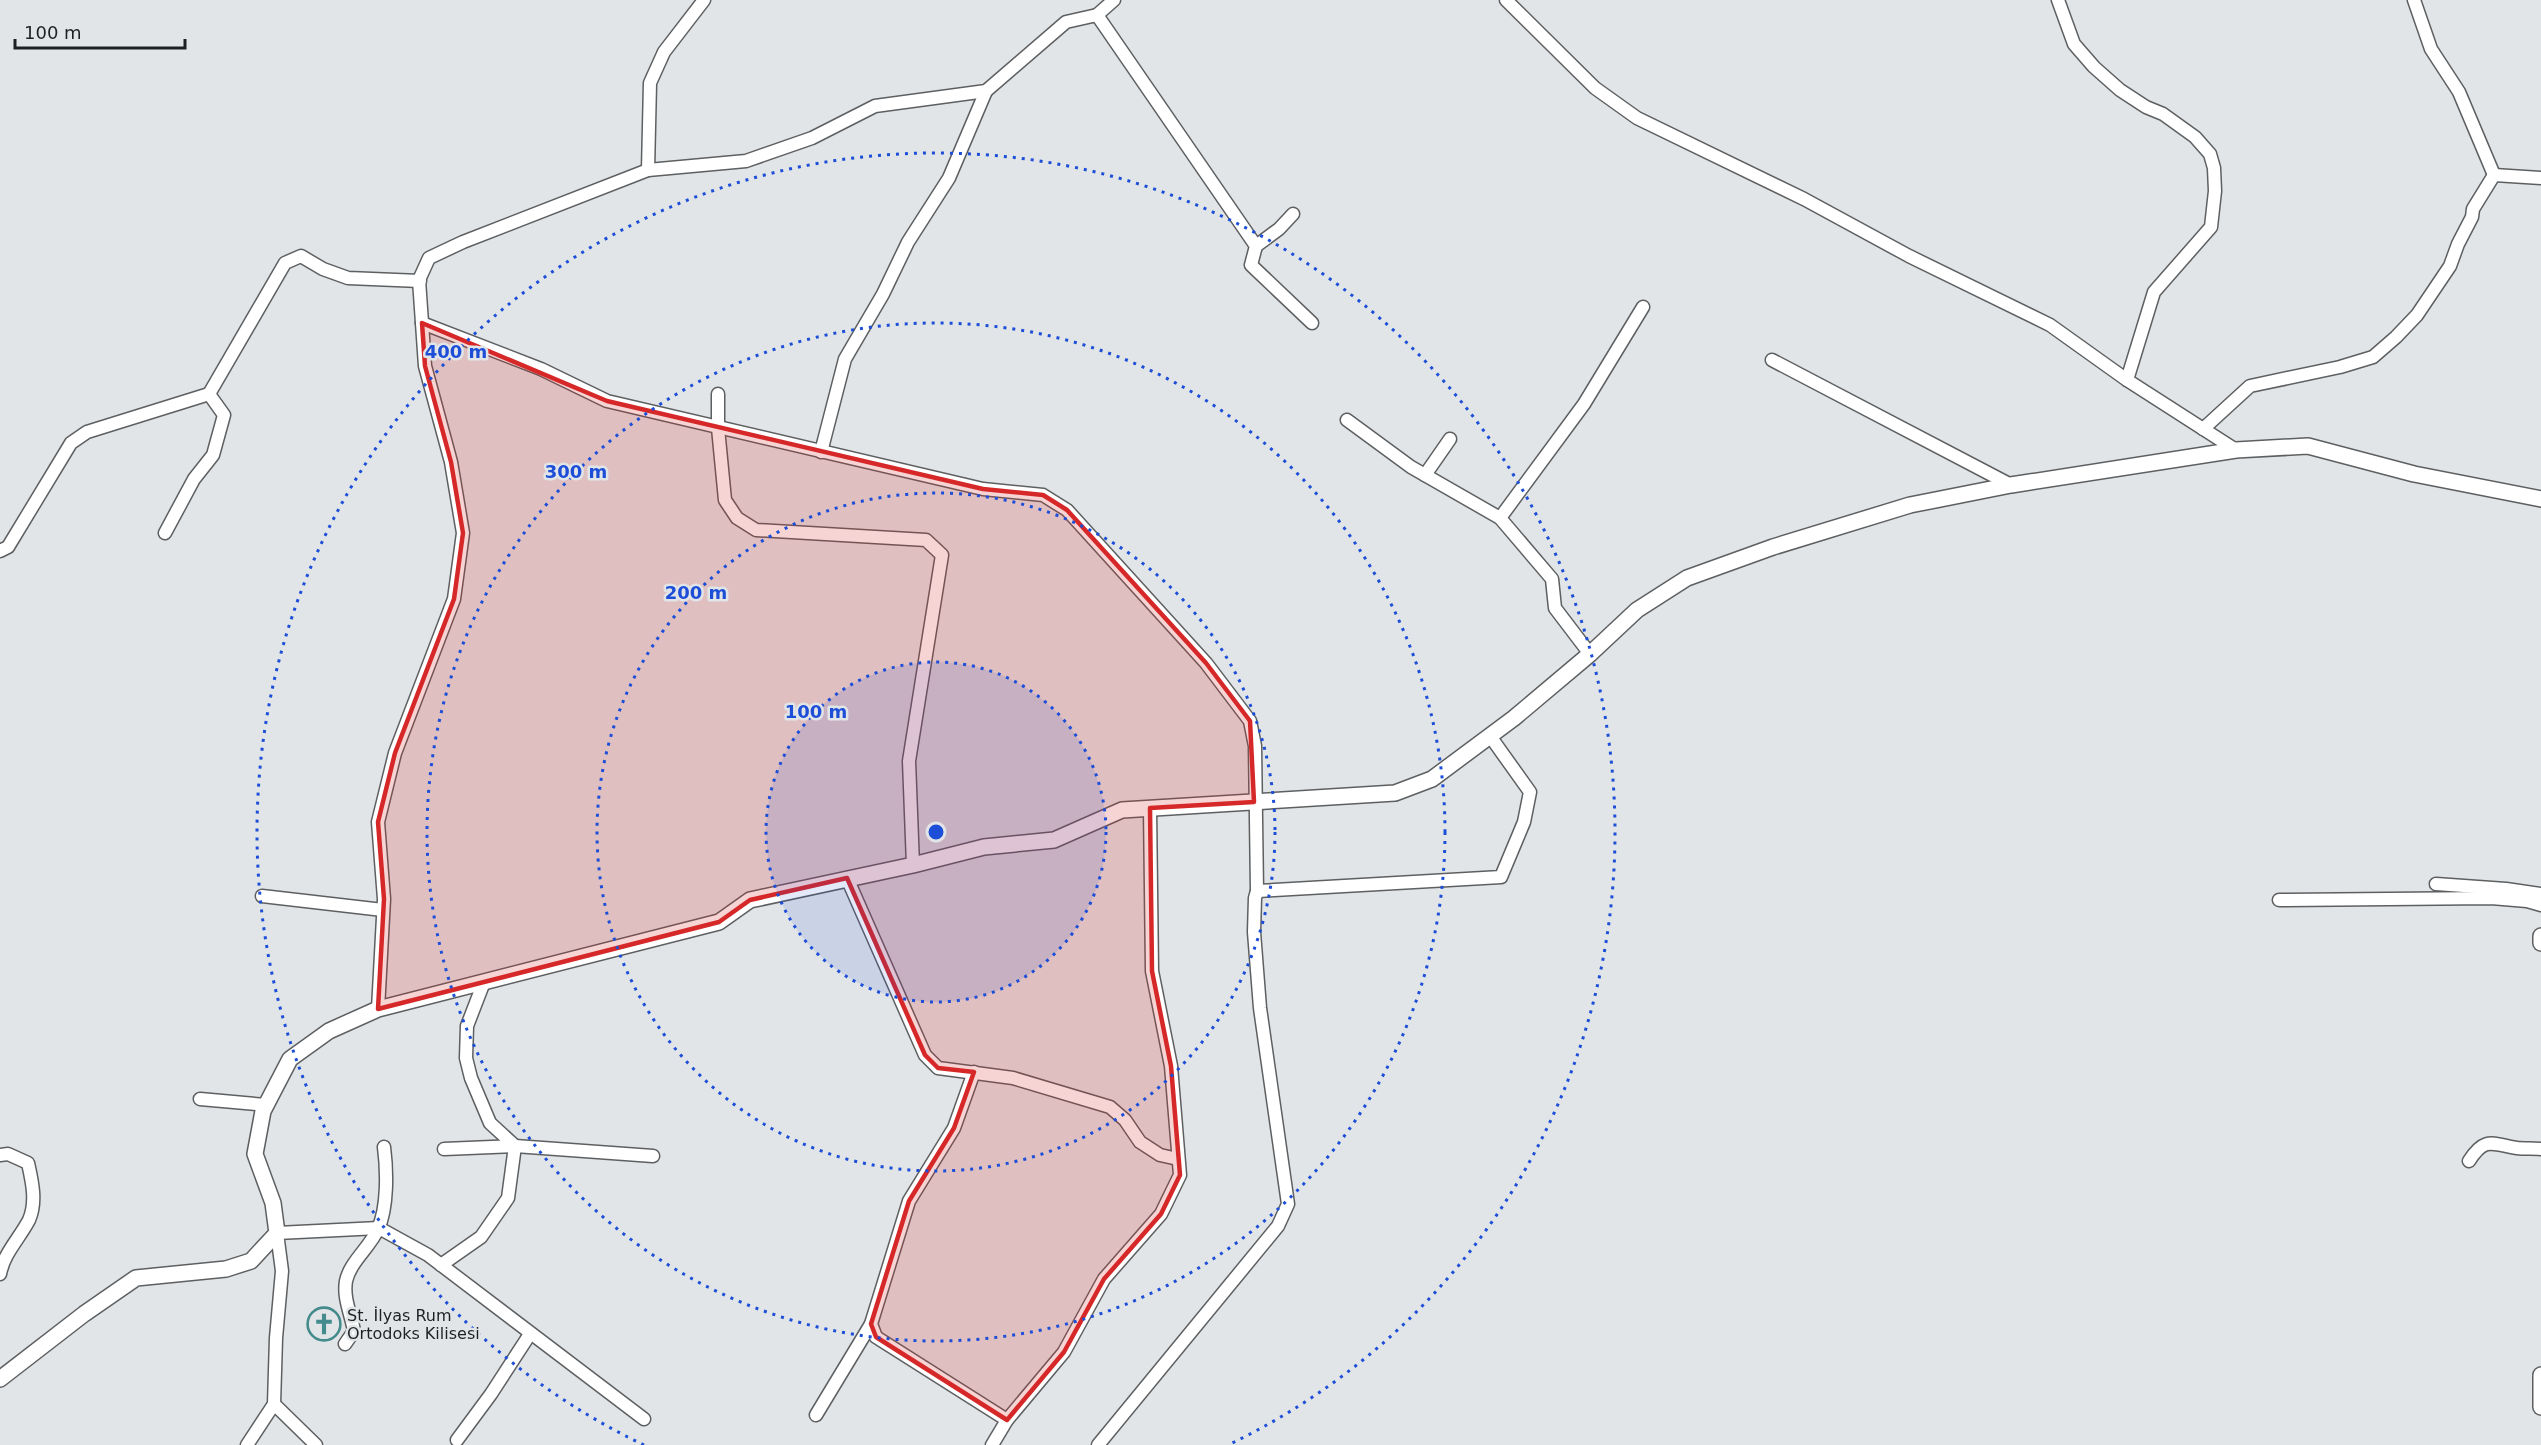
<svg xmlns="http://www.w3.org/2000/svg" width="2541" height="1445" font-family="'DejaVu Sans',sans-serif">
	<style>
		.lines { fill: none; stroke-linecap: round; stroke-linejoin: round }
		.minor-casing { stroke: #5d5f61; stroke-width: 15 }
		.tertiary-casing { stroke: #5d5f61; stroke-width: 18 }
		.minor { stroke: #fff; stroke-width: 12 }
		.tertiary { stroke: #fff; stroke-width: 15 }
		.marked { fill: #d62828; fill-opacity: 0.2; stroke: #d62828; stroke-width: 4.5; stroke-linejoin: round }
		.ring { fill: none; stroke: #1d4ed8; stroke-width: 3; stroke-dasharray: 3 6 }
		.labels { text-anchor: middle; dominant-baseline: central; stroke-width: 5; stroke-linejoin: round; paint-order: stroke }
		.poi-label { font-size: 16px; fill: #1f2021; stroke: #e2e5e7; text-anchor: start }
		.centre { fill: #1d4ed8; stroke: #e2e5e7; stroke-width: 3 }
		.ring-label { font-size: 18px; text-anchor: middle; font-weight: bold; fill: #1d4ed8; stroke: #e2e5e7; stroke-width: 5; stroke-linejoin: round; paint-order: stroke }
	</style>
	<rect width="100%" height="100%" fill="#e2e5e7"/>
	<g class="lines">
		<defs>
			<g id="minor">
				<path d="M1506 0 1595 88 1637 118 1804 199 1909 256 2050 325 2127 380 2236 450"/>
				<path d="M2058 0 2074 44 2094 67 2120 90 2146 107 2163 114 2195 137 2210 154 2214 168 2215 191 2211 227 2154 292 2127 380"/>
				<path d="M2414 0 2431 49 2459 92 2494 175"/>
				<path d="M1097 15 1256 246 1251 265 1312 323"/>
				<path d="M648 170 650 83 664 52 704 0"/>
				<path d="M2494 175 2541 178"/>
				<path d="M1256 246 1279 229 1293 214"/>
				<path d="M422 323 541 369 607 401 983 489 1043 495 1067 510 1206 663 1250 721 1255 746 1257 891 1255 898 1254 932 1260 1008 1288 1204 1278 1226 1098 1445"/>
				<path d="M1772 360 2011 485"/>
				<path d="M718 394V428L725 500 737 518 756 530 926 540 942 555 909 761 913 865"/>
				<path d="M1347 420 1411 467 1500 518 1552 579 1555 608 1590 654"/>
				<path d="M2203 429 2250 386 2340 367 2373 357 2396 337 2417 315 2450 266 2458 244 2472 217 2473 209 2494 175"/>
				<path d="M821 452 845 359 883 294 908 242 949 178 986 91"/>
				<path d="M1425 475 1450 439"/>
				<path d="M1500 518 1584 404 1643 307"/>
				<path d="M165 533 194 479 213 455 224 415 209 394"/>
				<path d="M0 551 8 547 71 443 87 432 209 394 285 263 301 256 323 269 348 278 420 281"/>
				<path d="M847 878 925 1055 938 1068 1013 1078 1110 1107 1125 1120 1140 1142 1160 1155 1178 1159"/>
				<path d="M2436 884 2506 889 2541 894"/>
				<path d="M1257 891 1501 877 1524 822 1530 792 1490 736"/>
				<path d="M262 896 383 910"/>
				<path d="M2279 900 2491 898 2527 901 2541 905"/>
				<path d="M378 1009 384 899 378 822 395 753 454 599 463 533 451 462 425 366 419 280 429 258 463 242 648 170 746 161 812 138 875 106 986 91 1066 22 1097 15 1114 0"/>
				<path d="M974 1072 954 1128 909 1201 871 1324 876 1337 1007 1420"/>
				<path d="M200 1099 266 1105"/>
				<path d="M444 1149 515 1146 653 1156"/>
				<path d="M0 1155 8 1154 28 1163C32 1181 37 1202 29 1220 19 1239 4 1253 0 1274"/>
				<path d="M2469 1161C2485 1136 2492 1144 2517 1148 2525 1149 2533 1148 2541 1149"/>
				<path d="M441 1265 481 1237 508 1198 515 1146 490 1123 471 1078 466 1058 467 1026 484 982"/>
				<path d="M345 1344 354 1331C351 1314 343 1298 346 1281 350 1262 370 1247 378 1229 388 1207 387 1170 384 1147"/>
				<path d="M274 1404 316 1445"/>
				<path d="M816 1415 871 1324"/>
				<path d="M457 1440 491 1394 530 1334"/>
				<path d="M247 1445 274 1404 276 1338 282 1271 277 1233 379 1228 428 1255 644 1419"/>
				<path d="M992 1445 1007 1420 1064 1352 1104 1279 1161 1214 1180 1175 1171 1066 1152 971 1150 808"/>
			</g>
			<g id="tertiary">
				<path d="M2541 936V943"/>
				<path d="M2541 1375V1407"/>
				<path d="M0 1379 84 1314 136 1278 226 1269 251 1261 277 1233 273 1203 255 1154 263 1111 290 1059 329 1031 378 1009 719 922 750 900 913 865 984 847 1054 840 1122 810 1395 793 1432 779 1514 718 1590 654 1637 610 1687 578 1773 547 1910 505 2011 485 2236 450 2308 446 2414 474 2541 499"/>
			</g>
		</defs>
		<use href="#minor" class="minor-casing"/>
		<use href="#tertiary" class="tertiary-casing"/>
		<use href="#minor" class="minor"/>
		<use href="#tertiary" class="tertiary"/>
	</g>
	<path class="marked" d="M422 323 607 401 983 489 1043 495 1067 510 1206 663 1250 721 1254 802 1150 808 1152 971 1171 1066 1180 1175 1161 1214 1104 1279 1064 1352 1007 1420 876 1337 871 1324 909 1201 954 1128 974 1072 938 1068 925 1055 847 878 750 900 719 922 378 1009 384 899 378 822 395 753 454 599 463 533 451 462 425 366Z"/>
	<circle cx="936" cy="832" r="170" fill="#1d4ed8" fill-opacity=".12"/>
	<g class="ring">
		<circle cx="936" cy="832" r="170"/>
		<circle cx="936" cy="832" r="339"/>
		<circle cx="936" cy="832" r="509"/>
		<path d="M644 1445A679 679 0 1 1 1228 1445"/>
	</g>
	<defs>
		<symbol id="church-ring" viewBox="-11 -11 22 22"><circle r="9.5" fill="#e2e5e7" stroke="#438b8c" stroke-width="1.5"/><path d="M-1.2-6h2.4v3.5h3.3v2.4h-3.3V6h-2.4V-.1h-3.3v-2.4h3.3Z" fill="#438b8c"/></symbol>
	</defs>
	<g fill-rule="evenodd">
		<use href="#church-ring" x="305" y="1305" width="38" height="38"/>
	</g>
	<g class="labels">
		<g class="poi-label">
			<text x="347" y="1315">St. İlyas Rum<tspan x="347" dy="18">Ortodoks Kilisesi</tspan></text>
		</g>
	</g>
	<circle cx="936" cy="832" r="9" class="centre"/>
	<g class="ring-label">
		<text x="456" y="358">400 m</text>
		<text x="576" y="478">300 m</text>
		<text x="696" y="599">200 m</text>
		<text x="816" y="718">100 m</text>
	</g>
	<path d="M15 39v9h170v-9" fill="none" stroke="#1f2021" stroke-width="3"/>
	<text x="24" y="39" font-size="18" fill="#1f2021" stroke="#e2e5e7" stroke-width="4.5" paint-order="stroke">100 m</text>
</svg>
